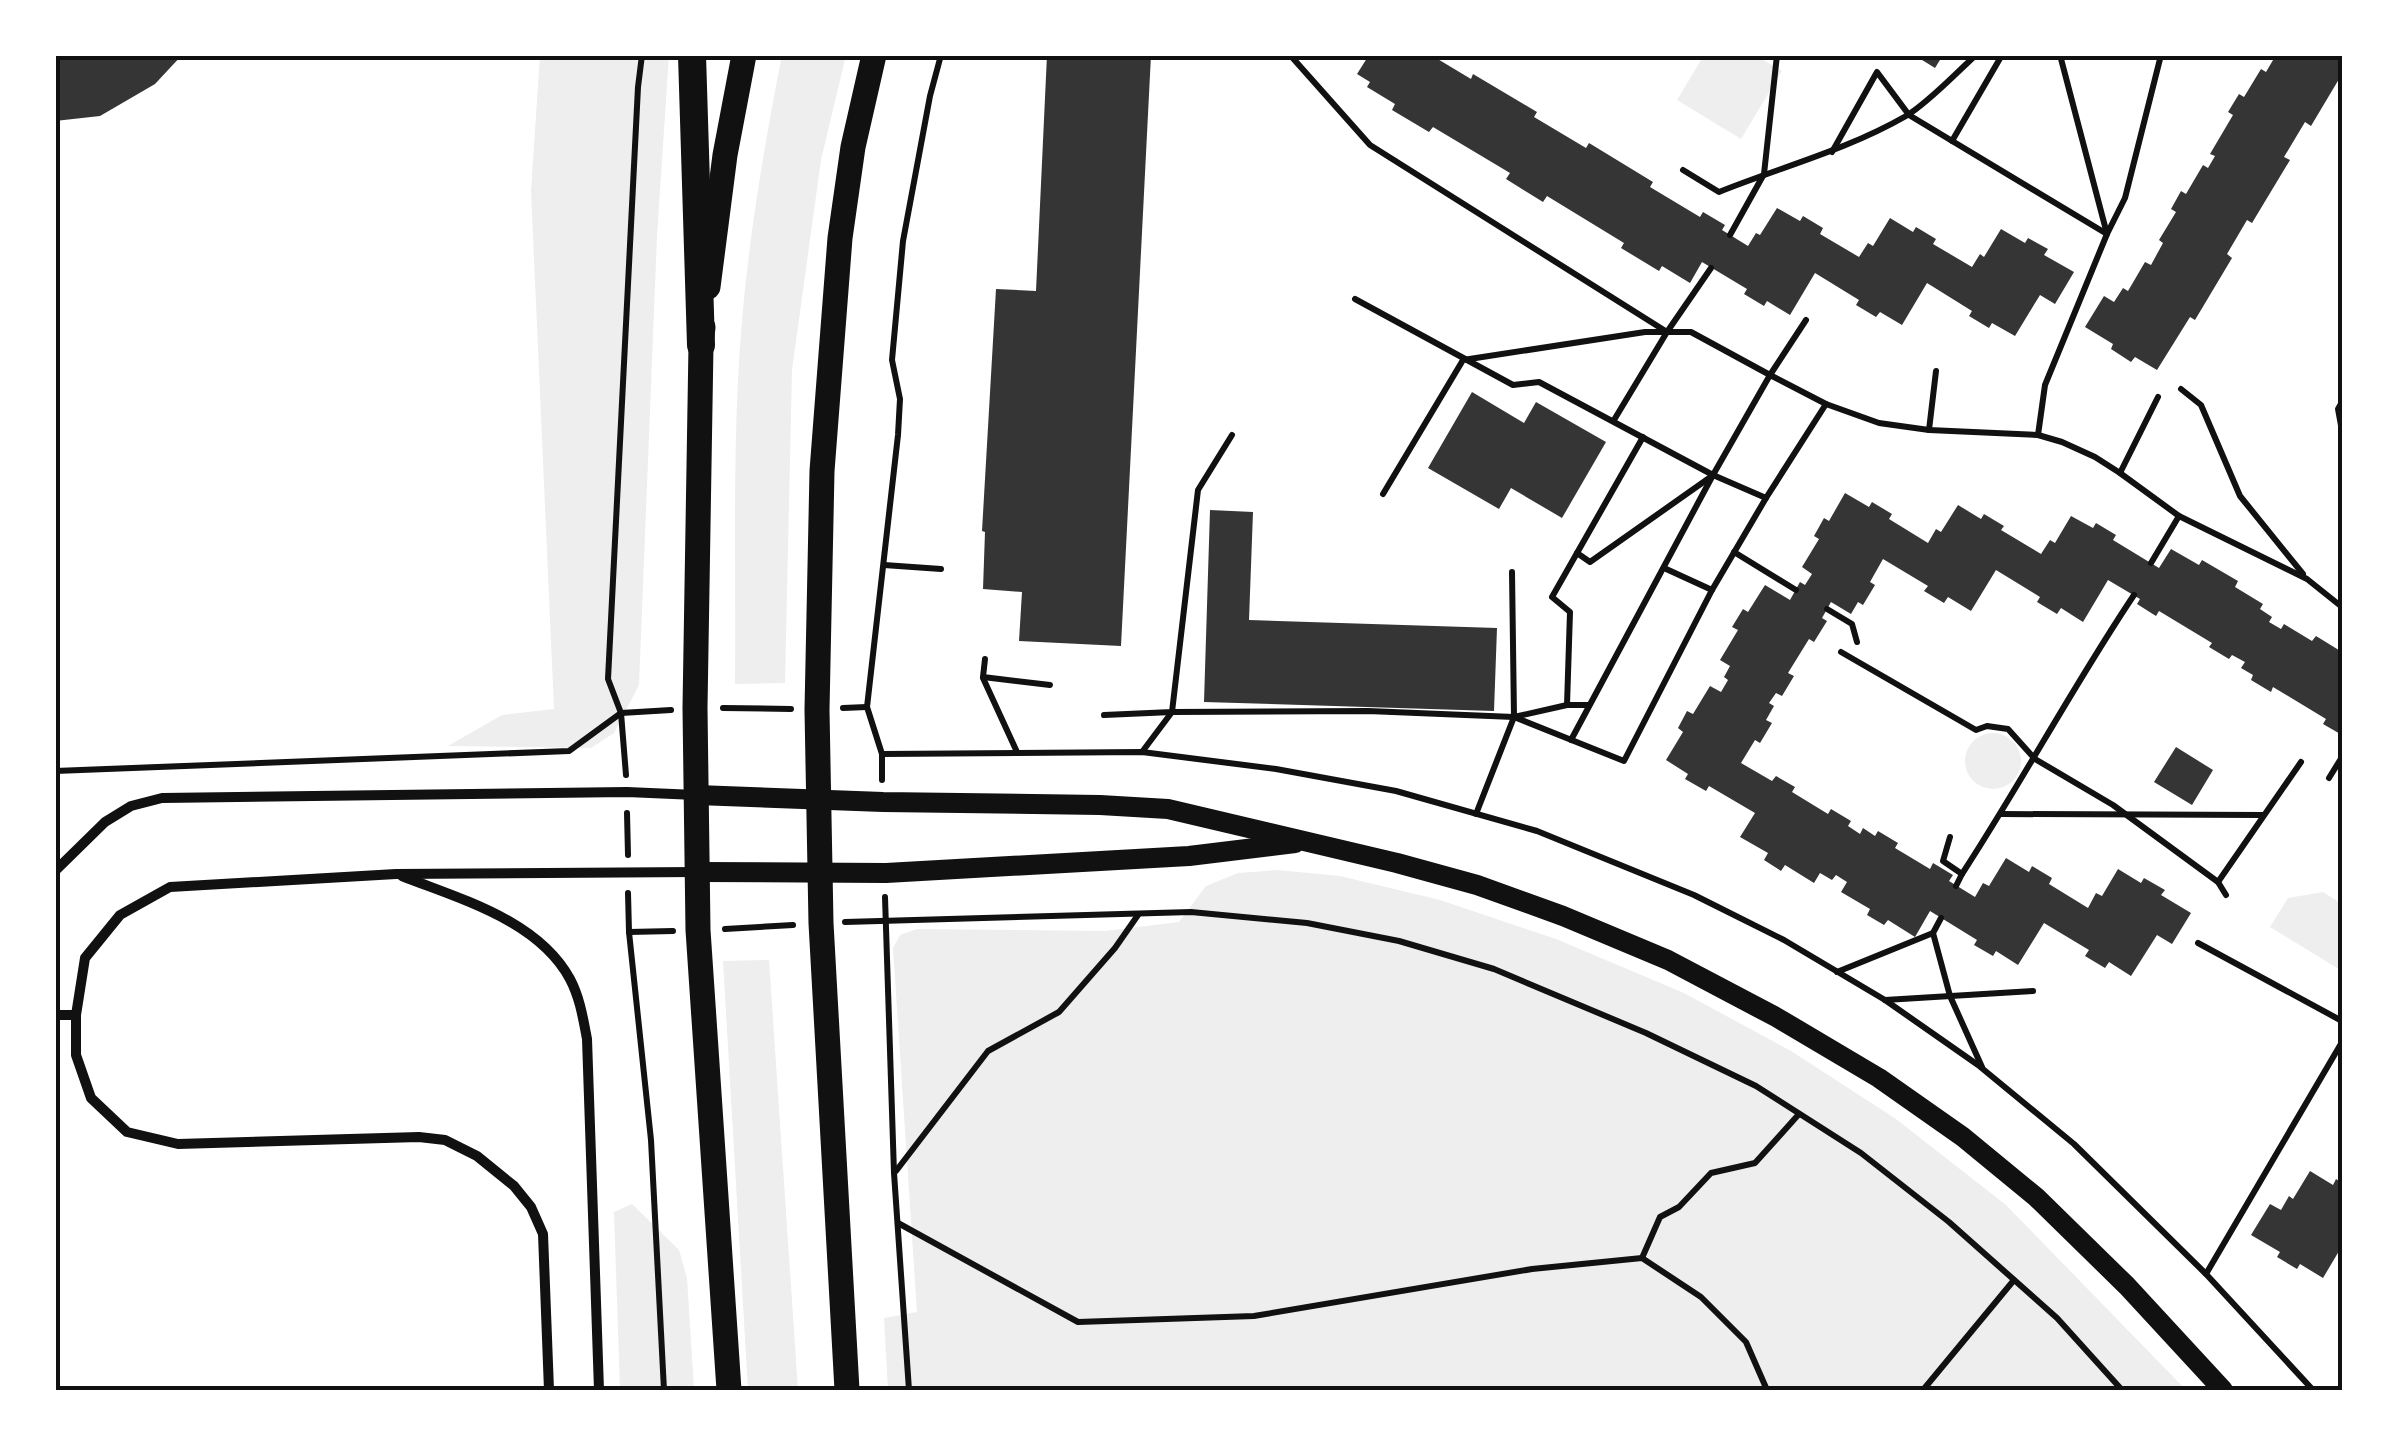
<svg xmlns="http://www.w3.org/2000/svg" width="2397" height="1445" font-family="Signika,sans-serif">
	<style>
		.green { fill: #eee }
		.building { fill: #353535 }
		.lines { fill: none; stroke-linecap: round; stroke-linejoin: round }
		.path { stroke: #111; stroke-width: 6 }
		.minor { stroke: #111; stroke-width: 10 }
		.secondary { stroke: #111; stroke-width: 20 }
		.primary { stroke: #111; stroke-width: 25 }
		.trunk { stroke: #111; stroke-width: 28 }
		.neatline { fill: none; stroke: #111; stroke-width: 4 }
	</style>
	<rect width="100%" height="100%" fill="#fff"/>
	<g class="green">
		<path d="M540 55H669L657 236 639 685 614 733 591 748 448 746 502 715 554 709 531 191Z"/>
		<path d="M782 55H846L821 160 792 370 785 683 735 684C736 583 733 481 738 380 743 271 761 162 782 55Z"/>
		<path d="M1704 55H1755L1782 71 1741 139 1677 100Z"/>
		<circle cx="1993" cy="761" r="28"/>
		<path d="M1277 870 1340 876 1440 900 1556 939 1684 993 1791 1051 1896 1119 2006 1205 2186 1390H888L884 1318 917 1312 893 948 900 935 917 929 1105 931 1179 922 1206 886 1238 873Z"/>
		<path d="M2323 892 2342 904V971L2270 927 2288 898Z"/>
		<path d="M769 960 798 1390H748L723 961Z"/>
		<path d="M632 1204 679 1250 687 1278 694 1390H620L614 1212Z"/>
	</g>
	<g class="building">
		<path d="M55 55H182L155 84 100 116 55 121Z"/>
		<path d="M1047 55H1151L1121 646 1019 641 1022 592 983 589 985 532 982 531 996 289 1036 291Z"/>
		<path d="M1369 55H1431L1471 79 1473 74 1537 112 1534 117 1586 148 1589 143 1653 182 1650 187 1700 217 1703 212 1725 225 1722 230 1748 246 1756 233 1760 235 1777 208 1800 221 1803 216 1823 228 1820 234 1859 257 1868 243 1873 246 1890 218 1913 232 1916 227 1936 239 1933 244 1972 267 1980 254 1984 257 2001 229 2025 243 2028 238 2048 249 2044 255 2074 272 2055 304 2040 295 2015 336 1992 323 1989 328 1969 316 1972 311 1927 283 1902 325 1880 312 1876 317 1856 305 1859 300 1815 273 1790 315 1767 301 1764 306 1744 294 1747 289 1702 262 1690 283 1662 266 1659 271 1621 248 1624 243 1547 196 1543 202 1506 179 1510 173 1433 127 1429 132 1392 110 1395 104 1367 87 1370 82 1357 74Z"/>
		<path d="M1914 55H1943L1935 68Z"/>
		<path d="M2276 55H2342V74L2311 126 2305 122 2284 157 2290 160 2252 223 2247 220 2227 254 2232 258 2195 320 2190 317 2157 370 2135 357 2131 362 2111 349 2113 344 2085 327 2104 296 2114 302 2123 288 2128 291 2145 262 2151 265 2163 243 2159 240 2176 212 2171 209 2181 191 2186 194 2203 165 2208 168 2215 156 2210 154 2233 115 2228 112 2239 94 2244 97 2261 69 2266 72Z"/>
		<path d="M1472 392 1524 423 1536 402 1606 442 1562 518 1511 488 1499 509 1428 468Z"/>
		<path d="M1845 493 1869 507 1872 502 1892 514 1889 519 1928 543 1936 529 1941 532 1958 505 1981 519 1984 514 2004 526 2001 530 2041 554 2050 540 2055 543 2071 516 2093 528 2096 523 2116 535 2113 540 2159 568 2171 549 2199 565 2202 560 2238 581 2235 587 2263 604 2260 609 2272 617 2269 622 2281 629 2284 624 2312 641 2316 636 2342 652V735L2323 724 2326 719 2273 687 2271 692 2251 680 2253 675 2241 668 2245 662 2232 655 2229 659 2209 647 2212 643 2159 611 2156 616 2137 604 2140 599 2108 580 2083 622 2061 608 2057 614 2037 602 2040 597 1996 570 1971 611 1948 597 1944 603 1924 591 1928 586 1883 559 1870 582 1875 585 1863 605 1858 602 1851 614 1831 602 1822 618 1827 621 1814 642 1809 639 1788 673 1794 676 1782 696 1776 693 1769 703 1774 706 1766 720 1772 723 1760 743 1755 740 1741 763 1772 781 1776 776 1795 787 1792 792 1828 814 1831 809 1851 821 1848 826 1860 834 1863 828 1875 836 1878 831 1898 843 1895 848 1930 869 1933 863 1953 875 1949 881 1975 897 1983 883 1989 886 2006 858 2029 872 2032 866 2052 878 2049 884 2088 908 2096 893 2102 896 2118 869 2141 883 2144 878 2165 890 2161 895 2191 913 2172 944 2157 935 2131 976 2109 962 2105 968 2085 956 2089 950 2044 923 2018 965 1996 951 1993 956 1974 945 1977 940 1930 911 1915 937 1888 920 1884 925 1867 915 1870 909 1841 892 1847 882 1836 875 1832 880 1820 873 1814 883 1785 865 1781 871 1764 860 1768 853 1740 837 1755 813 1709 786 1706 791 1685 779 1688 774 1666 760 1683 732 1678 728 1687 711 1693 714 1710 686 1721 692 1728 680 1724 677 1730 666 1720 660 1738 630 1732 627 1743 609 1748 612 1765 585 1790 600 1800 582 1805 585 1812 574 1802 567 1819 539 1814 536 1824 518 1829 521Z"/>
		<path d="M1210 510 1253 512 1249 620 1497 628 1494 711 1204 702Z"/>
		<path d="M2176 747 2213 770 2192 805 2154 782Z"/>
		<path d="M2310 1171 2333 1185 2336 1179 2342 1183V1246L2323 1278 2300 1264 2297 1269 2277 1257 2280 1252 2251 1235 2270 1204 2281 1210 2289 1196 2293 1199Z"/>
	</g>
	<g class="lines">
		<g class="path">
			<path d="M1290 55 1370 145 1667 332H1691L1770 375 1806 320"/>
			<path d="M1952 141 2002 55"/>
			<path d="M1832 152 1877 72 1909 115 2107 234 2125 198 2161 55"/>
			<path d="M1683 170 1719 192C1781 167 1847 150 1906 116 1928 103 1956 73 1976 55"/>
			<path d="M1730 235 1764 174 1777 55"/>
			<path d="M1355 299 1513 385 1539 382 1713 475 1766 498"/>
			<path d="M2181 389 2201 405 2240 496 2303 574"/>
			<path d="M2158 397 2120 473 2179 516 2307 579 2342 607"/>
			<path d="M2342 402 2338 409 2342 431"/>
			<path d="M1614 420 1667 332 1711 268"/>
			<path d="M1929 430 1936 371"/>
			<path d="M2038 435 2045 385 2107 234 2060 55"/>
			<path d="M1383 494 1463 360 1645 332H1663"/>
			<path d="M1734 552 1796 590"/>
			<path d="M1577 553 1590 562 1712 476"/>
			<path d="M2151 563 2179 516"/>
			<path d="M884 565 941 569"/>
			<path d="M1664 568 1712 590"/>
			<path d="M1512 572 1514 717 1624 761 1712 590 1766 498 1826 404 1879 423 1929 430 2038 435 2062 442 2095 457 2120 473"/>
			<path d="M1827 609 1852 624 1857 642"/>
			<path d="M1841 652 1976 730 1987 726 2008 729 2035 759 2113 805 2218 882 2226 895"/>
			<path d="M985 659 983 677 1050 685"/>
			<path d="M983 678 1017 752"/>
			<path d="M1567 705 1570 612 1552 597 1643 437"/>
			<path d="M723 708 791 709"/>
			<path d="M843 708 867 707"/>
			<path d="M1104 715 1172 712 1198 490 1232 435"/>
			<path d="M1571 740 1713 475 1770 375 1826 404"/>
			<path d="M1142 752 1172 712 1368 711 1514 717 1567 705H1589"/>
			<path d="M882 754 1142 752 1276 769 1396 791 1537 831 1694 895 1784 940 1885 1000 1978 1065 2074 1144 2206 1274 2313 1390"/>
			<path d="M55 771 569 751 621 713 671 710"/>
			<path d="M626 775 621 713 608 679 638 87 642 55"/>
			<path d="M2329 778 2342 757"/>
			<path d="M882 780V754L867 707 898 435 900 399 892 360 903 241 930 96 941 55"/>
			<path d="M627 813 628 855"/>
			<path d="M1476 814 1514 717"/>
			<path d="M2001 814 2263 815"/>
			<path d="M1950 837 1943 861 1962 874C2022 782 2073 686 2134 595"/>
			<path d="M2218 882 2301 762"/>
			<path d="M1956 886 1962 874"/>
			<path d="M628 893 629 932 651 1140 664 1390"/>
			<path d="M885 897 894 1173 909 1390"/>
			<path d="M1941 918 1933 933 1950 996 1982 1067"/>
			<path d="M845 922 1191 912 1307 923 1399 941 1494 969 1646 1033 1756 1086 1861 1153 1949 1222 2057 1318 2122 1390"/>
			<path d="M725 929 793 925"/>
			<path d="M629 932 673 931"/>
			<path d="M2198 943 2342 1021"/>
			<path d="M1837 972 1933 933"/>
			<path d="M1885 1000 2033 991"/>
			<path d="M896 1171 988 1051 1059 1012 1115 948 1138 915"/>
			<path d="M898 1223 1078 1322 1254 1316 1532 1269 1642 1258 1701 1297 1746 1342 1767 1390"/>
			<path d="M1642 1258 1660 1217 1679 1207 1711 1173 1755 1163 1799 1114"/>
			<path d="M2206 1274 2342 1042"/>
			<path d="M1923 1390 2014 1280"/>
		</g>
		<g class="minor">
			<path d="M55 871 105 822 131 806 162 798 627 792 696 795"/>
			<path d="M402 876C460 899 538 920 570 979 580 998 583 1018 587 1039L599 1390"/>
			<path d="M55 1015H76"/>
			<path d="M549 1390 543 1234 531 1207 514 1186 477 1156 445 1140 419 1137 178 1144 127 1132 91 1098 76 1055V1015L85 958 120 915 170 887 396 874 697 872"/>
		</g>
		<g class="secondary">
			<path d="M697 795 883 802 1100 805 1168 809 1397 863 1477 885 1563 916 1668 960 1776 1017 1879 1078 1963 1137 2036 1197 2127 1286 2223 1390"/>
			<path d="M698 872 886 873 1189 856 1295 843"/>
		</g>
		<g class="primary">
			<path d="M708 287 725 155 744 55"/>
			<path d="M703 327 701 345 695 708 698 930 729 1390"/>
			<path d="M847 1390 821 923 817 710 822 471 840 238 853 147 874 55"/>
		</g>
		<path class="trunk" d="M692 55 701 345"/>
	</g>
	<rect width="2397" height="1445" fill="none" stroke="#ffffff" stroke-width="115"/>
	<rect x="58" y="58" width="2282" height="1330" class="neatline"/>
</svg>
